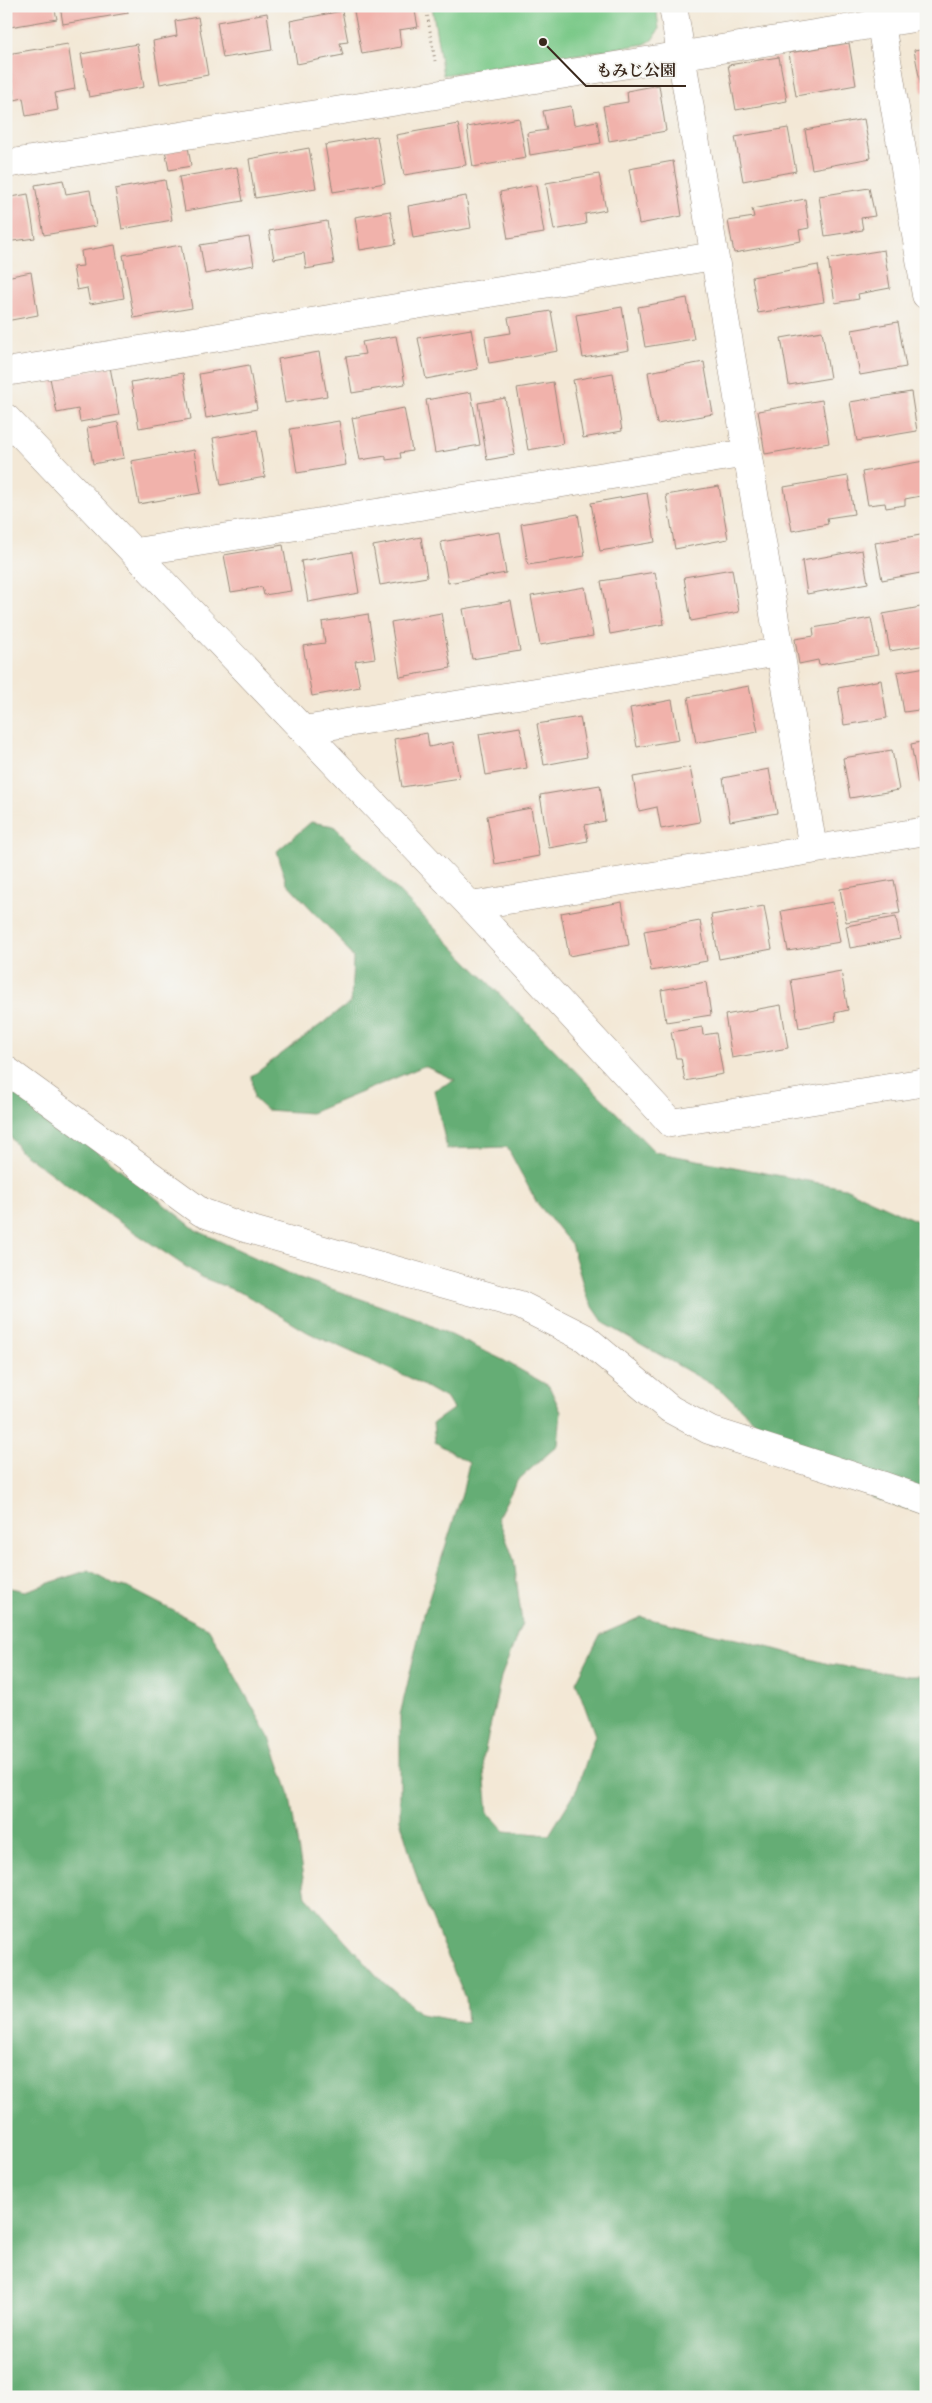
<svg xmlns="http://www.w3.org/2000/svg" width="932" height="2403" font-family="'Libre Caslon Text','Noto Serif JP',serif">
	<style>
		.green { fill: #7cc989; stroke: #5c7a54 }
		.forest { fill: #65ad75; stroke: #506c4a }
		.building { fill: #f1b2ab }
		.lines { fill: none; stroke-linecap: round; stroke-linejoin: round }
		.street-casing { stroke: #97897a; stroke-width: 29 }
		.path { stroke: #97897a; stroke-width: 3; stroke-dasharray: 1 4; stroke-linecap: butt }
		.street { stroke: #fff; stroke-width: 28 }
		.leader { fill: none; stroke: #3b2a1e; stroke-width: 2 }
		.callout-dot { fill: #3b2a1e; stroke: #f6f6f2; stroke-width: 2 }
		.callout-label { font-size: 16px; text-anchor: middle; font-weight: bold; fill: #3b2a1e; stroke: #f6f6f2; stroke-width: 4; stroke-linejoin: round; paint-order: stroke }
	</style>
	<rect width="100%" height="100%" fill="#f6f6f2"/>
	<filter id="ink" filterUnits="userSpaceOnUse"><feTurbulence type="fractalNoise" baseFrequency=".02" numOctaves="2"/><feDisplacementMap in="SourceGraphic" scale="10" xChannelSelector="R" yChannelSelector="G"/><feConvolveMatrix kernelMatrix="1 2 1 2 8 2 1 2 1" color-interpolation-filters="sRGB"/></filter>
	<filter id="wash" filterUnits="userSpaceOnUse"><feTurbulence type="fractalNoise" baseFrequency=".0096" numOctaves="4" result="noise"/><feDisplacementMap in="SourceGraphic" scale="20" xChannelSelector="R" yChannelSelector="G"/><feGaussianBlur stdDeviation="1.12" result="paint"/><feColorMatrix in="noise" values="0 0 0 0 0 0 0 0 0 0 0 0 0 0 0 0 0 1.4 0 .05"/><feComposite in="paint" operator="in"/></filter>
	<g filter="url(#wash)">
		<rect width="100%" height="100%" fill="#f3e8d6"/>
		<path class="green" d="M432 6H656L659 29 652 40 645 44 443 75Z"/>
		<g class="forest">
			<path d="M311 822 334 826 655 1152 845 1188 926 1225V1515L871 1497 763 1430 723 1391 604 1323 587 1298 571 1244 537 1203 507 1147 447 1149 434 1090 455 1080 424 1066 311 1113 266 1110 254 1099 252 1076 351 1002 353 958 342 942 286 882 277 851Z"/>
			<path d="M6 1078 196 1230 297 1277 416 1318 503 1360 549 1386 561 1412 558 1445 517 1481 498 1517 514 1560 522 1623 501 1677 483 1759 488 1813 505 1831 549 1835 577 1789 595 1735 576 1682 600 1635 641 1617 749 1642 829 1664 909 1676H926V2397H6V1587L25 1591 89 1570 114 1584 129 1588 209 1629 271 1740 289 1792 306 1896 377 1976 421 2014 467 2023 465 1998 421 1892 400 1819V1715L424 1614 462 1494 469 1463 435 1442 433 1423 453 1409 447 1399 410 1378 309 1333 244 1294 201 1277 106 1213 20 1151 6 1130Z"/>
		</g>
		<g id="blocks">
			<g class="building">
				<path d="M7 6H54L57 19 10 27Z"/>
				<path d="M60 6H127L128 13 63 24Z"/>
				<path d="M353 6H414L418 27 399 30 401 47 362 54Z"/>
				<path d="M342 11 348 42 340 43 343 55 297 64 290 21Z"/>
				<path d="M267 13 272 50 223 58 217 22Z"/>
				<path d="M198 17 208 75 160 84 153 41 177 36 175 21Z"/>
				<path d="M849 43 856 85 796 96 789 53Z"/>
				<path d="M68 44 75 89 55 93 58 110 26 116 23 98 15 100 7 54Z"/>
				<path d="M137 44 144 87 89 97 81 54Z"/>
				<path d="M926 48V92H922L914 50Z"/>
				<path d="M779 57 787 101 736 110 728 65Z"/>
				<path d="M659 85 666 131 609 141 603 106 628 102 627 91Z"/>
				<path d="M571 106 574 125 597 121 601 143 530 155 527 133 547 130 543 111Z"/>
				<path d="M519 118 526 158 473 167 467 127Z"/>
				<path d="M864 119 871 158 812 169 805 130Z"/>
				<path d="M458 124 466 165 404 175 396 135Z"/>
				<path d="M788 128 796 171 743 181 735 137Z"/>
				<path d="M377 136 385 183 333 192 325 145Z"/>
				<path d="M188 146 191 166 169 170 165 150Z"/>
				<path d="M309 148 316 188 255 198 249 159Z"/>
				<path d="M673 161 682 216 639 224 629 169Z"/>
				<path d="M237 167 243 201 185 211 179 177Z"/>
				<path d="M599 174 606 210 585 214 586 224 554 230 546 183Z"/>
				<path d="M63 180 66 194 90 190 96 226 44 235 35 185Z"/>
				<path d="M165 180 172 220 122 229 115 189Z"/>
				<path d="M536 185 544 233 508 239 500 192Z"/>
				<path d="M869 188 875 216 861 218 863 230 825 236 819 196Z"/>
				<path d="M28 194 35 238 6 242V198Z"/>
				<path d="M466 196 471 228 413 238 408 206Z"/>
				<path d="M805 199 809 228 799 230 801 241 734 253 728 221 754 217 752 209Z"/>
				<path d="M390 211 396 244 360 250 355 217Z"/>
				<path d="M327 221 334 264 306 269 304 253 274 259 269 231Z"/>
				<path d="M249 237 254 265 205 274 200 245Z"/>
				<path d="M115 245 124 298 90 304 87 288 77 290 73 267 83 266 81 251Z"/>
				<path d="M181 245 192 308 134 318 123 255Z"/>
				<path d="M884 250 890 288 858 294 859 299 835 303 828 259Z"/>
				<path d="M818 265 824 302 758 313 752 277Z"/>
				<path d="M31 272 38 315 6 321V277Z"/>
				<path d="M687 298 694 339 645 347 638 307Z"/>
				<path d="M622 307 629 350 583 358 576 315Z"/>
				<path d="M551 311 558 351 489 363 485 337 511 333 508 318Z"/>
				<path d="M898 322 906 367 860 375 852 330Z"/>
				<path d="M471 329 478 369 426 379 418 338Z"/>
				<path d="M822 331 830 378 789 385 781 338Z"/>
				<path d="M396 336 405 384 352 393 346 357 365 354 362 342Z"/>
				<path d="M319 352 327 396 285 403 278 359Z"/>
				<path d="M704 362 713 414 657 424 648 372Z"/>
				<path d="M249 365 257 409 206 418 199 374Z"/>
				<path d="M110 367 119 415 80 422 78 409 57 413 50 378Z"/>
				<path d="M183 373 191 419 139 428 131 382Z"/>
				<path d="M613 373 622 431 583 438 573 380Z"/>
				<path d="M553 382 563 444 528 450 517 388Z"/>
				<path d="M471 392 480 445 435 453 426 400Z"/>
				<path d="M911 392 917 431 857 441 850 402Z"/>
				<path d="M505 398 515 455 487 460 478 403Z"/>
				<path d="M822 400 829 443 765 454 758 411Z"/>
				<path d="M404 408 412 451 400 453 401 458 386 460V456L360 460 352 418Z"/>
				<path d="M339 421 346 465 297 473 290 429Z"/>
				<path d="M118 422 124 458 93 464 87 428Z"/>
				<path d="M257 430 265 477 221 485 213 438Z"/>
				<path d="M194 450 201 493 139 504 131 461Z"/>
				<path d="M924 461 926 495 905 499V505L886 508 885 503 868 505 862 472Z"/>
				<path d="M848 476 854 514 827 518 828 524 792 531 784 487Z"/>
				<path d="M719 486 728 539 675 549 666 495Z"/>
				<path d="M647 493 655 542 600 551 591 503Z"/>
				<path d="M578 514 585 556 528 565 521 524Z"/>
				<path d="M499 532 506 573 448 583 441 542Z"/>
				<path d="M926 534V572L882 580 875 543Z"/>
				<path d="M421 537 427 577 380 585 373 546Z"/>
				<path d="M283 545 291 591 264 595 262 587 231 592 224 555Z"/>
				<path d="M862 550 868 583 807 594 802 561Z"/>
				<path d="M352 552 359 593 308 602 301 561Z"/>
				<path d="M732 569 739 612 691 621 684 577Z"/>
				<path d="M655 572 664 624 610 634 601 581Z"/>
				<path d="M585 587 593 636 540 645 531 596Z"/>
				<path d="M511 601 520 651 472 659 463 609Z"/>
				<path d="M926 606V645L890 651 883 614Z"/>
				<path d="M441 613 451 668 400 677 391 622Z"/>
				<path d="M368 614 375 658 355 661 360 687 312 696 303 646 325 643 322 622Z"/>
				<path d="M871 618 878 655 819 665 818 660 799 664 795 639 814 636 813 628Z"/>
				<path d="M926 667V709L904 712 897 672Z"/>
				<path d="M881 680 887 718 844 725 838 688Z"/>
				<path d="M749 686 758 732 696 743 688 697Z"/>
				<path d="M672 700 679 740 637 747 630 708Z"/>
				<path d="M580 717 587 757 544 765 537 724Z"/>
				<path d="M520 727 527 768 486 775 479 734Z"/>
				<path d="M427 733 429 747 453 742 459 778 402 787 394 739Z"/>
				<path d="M926 741V783L918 784 911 744Z"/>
				<path d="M892 750 899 790 850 798 843 758Z"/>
				<path d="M690 767 700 822 661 829 657 807 639 811 633 777Z"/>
				<path d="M769 769 777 813 730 821 723 778Z"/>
				<path d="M600 785 605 821 585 825 588 841 549 848 540 795Z"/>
				<path d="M531 808 539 856 495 864 487 816Z"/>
				<path d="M894 880 900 913 846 922 840 889Z"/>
				<path d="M622 902 629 945 569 956 561 913Z"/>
				<path d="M833 902 840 942 788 951 781 911Z"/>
				<path d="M764 906 772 949 719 959 711 915Z"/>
				<path d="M896 917 900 939 850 948 846 926Z"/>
				<path d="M700 921 707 961 651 971 644 931Z"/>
				<path d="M841 971 848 1010 835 1013 836 1021 799 1028 791 980Z"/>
				<path d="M706 982 711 1015 666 1022 661 990Z"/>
				<path d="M781 1005 788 1048 732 1058 725 1015Z"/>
				<path d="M702 1027 703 1035 716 1033 723 1074 685 1081 681 1058H676L671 1032Z"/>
			</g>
		</g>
	</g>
	<g filter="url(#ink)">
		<use href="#blocks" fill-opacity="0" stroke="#97897a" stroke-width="1"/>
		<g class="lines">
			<defs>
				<g id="street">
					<path d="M673 6 813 849"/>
					<path d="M878 6 926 295"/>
					<path d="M6 164 926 16"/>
					<path d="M6 372 714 256"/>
					<path d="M6 418 471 906 671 1123 926 1082"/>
					<path d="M136 552 747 453"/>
					<path d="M304 730 779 652"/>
					<path d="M471 906 926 831"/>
					<path d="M6 1070 201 1212 245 1228 520 1305 585 1338 670 1409 709 1430 881 1485 926 1501"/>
				</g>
			</defs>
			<use href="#street" class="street-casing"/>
			<path class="path" d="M426 6 435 61"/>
			<use href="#street" class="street"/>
		</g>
	</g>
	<path class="leader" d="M543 42L586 86H686"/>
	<circle class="callout-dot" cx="543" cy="42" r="5"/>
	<g class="callout-label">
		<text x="636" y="76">もみじ公園</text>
	</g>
	<rect width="932" height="2403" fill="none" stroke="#f6f6f2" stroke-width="25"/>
</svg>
